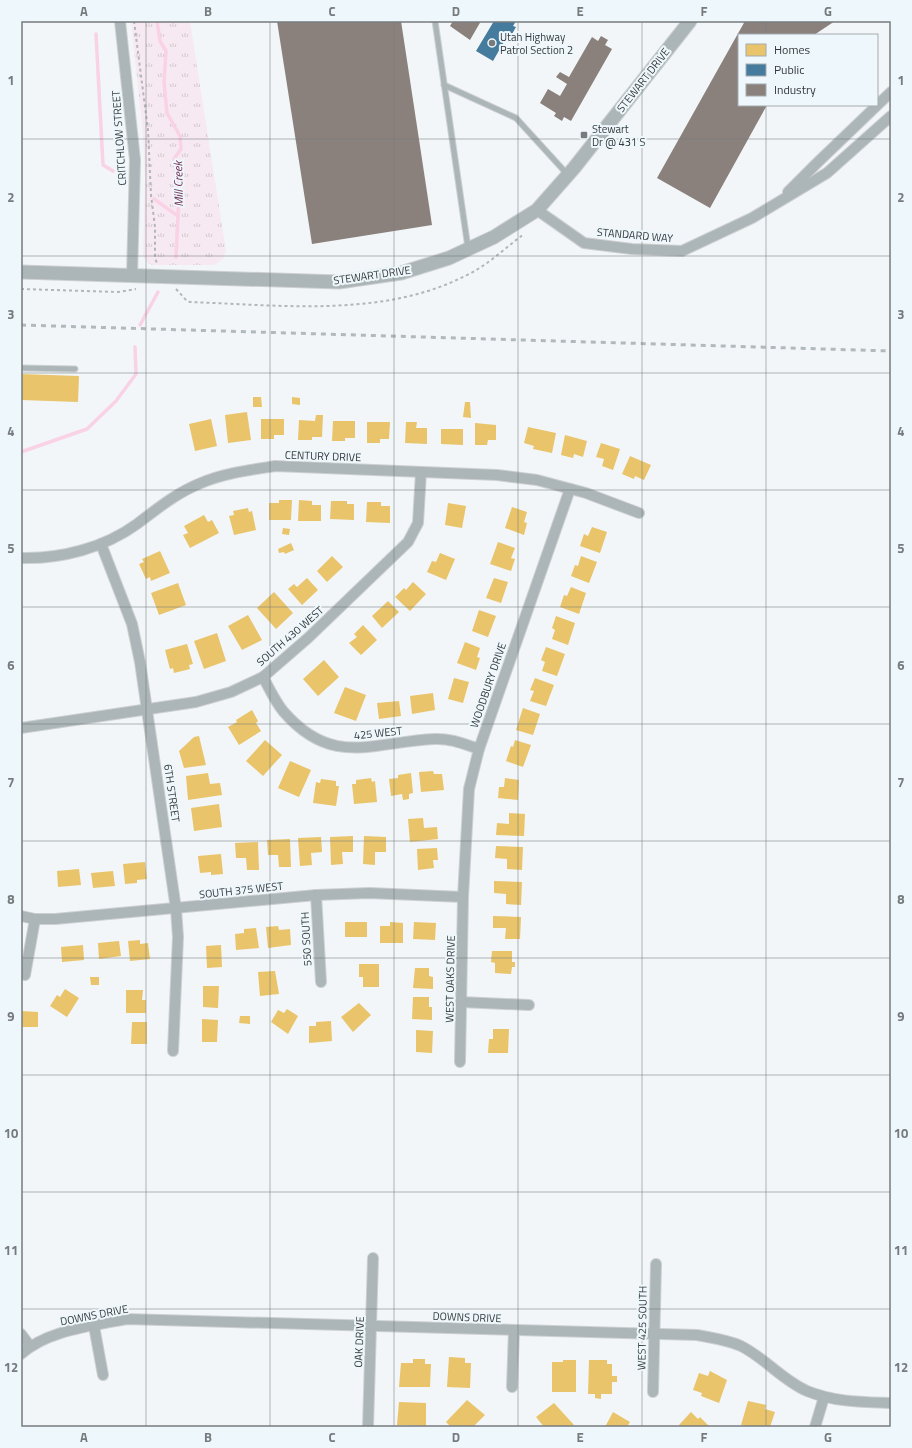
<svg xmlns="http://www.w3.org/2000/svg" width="912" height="1448" font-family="'Titillium Web',sans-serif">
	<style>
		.grass { fill: url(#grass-tufts) }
		.homes { fill: #e9c46a }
		.public { fill: #457b9d }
		.industry { fill: #8a817c }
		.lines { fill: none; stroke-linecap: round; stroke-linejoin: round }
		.stream { stroke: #f9d2e6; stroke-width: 3.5 }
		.service-casing { stroke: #cdd0d1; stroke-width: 7 }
		.minor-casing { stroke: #cdd0d1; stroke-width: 12 }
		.tertiary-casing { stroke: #cdd0d1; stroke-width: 15 }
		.path { stroke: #b1b6ba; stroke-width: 2; stroke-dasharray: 3 3; stroke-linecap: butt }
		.service { stroke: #acb5b7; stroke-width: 5 }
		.minor { stroke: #acb5b7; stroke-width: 10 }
		.tertiary { stroke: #acb5b7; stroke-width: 13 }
		.rail { stroke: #b2b9bc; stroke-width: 3; stroke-dasharray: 5 5; stroke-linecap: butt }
		.grid { fill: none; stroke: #777b7d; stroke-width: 1; stroke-opacity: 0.55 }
		.poi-dot { fill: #777b7d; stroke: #eef7fc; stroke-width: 1.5 }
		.labels { text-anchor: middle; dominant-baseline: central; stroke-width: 4; stroke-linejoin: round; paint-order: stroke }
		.poi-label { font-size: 11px; fill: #35393b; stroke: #eef7fc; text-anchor: start }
		.street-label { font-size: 11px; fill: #35393b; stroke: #eef7fc }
		.water-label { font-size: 12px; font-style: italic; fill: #753357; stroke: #eef7fc }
		.neatline { fill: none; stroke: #777b7d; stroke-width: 1.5 }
		.grid-label { font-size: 13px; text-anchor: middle; font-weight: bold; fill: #777b7d }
	</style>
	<defs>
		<pattern id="grass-tufts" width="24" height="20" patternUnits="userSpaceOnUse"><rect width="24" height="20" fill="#f7e9f1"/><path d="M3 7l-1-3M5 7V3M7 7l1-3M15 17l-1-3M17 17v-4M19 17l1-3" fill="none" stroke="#d4c9d0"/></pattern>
	</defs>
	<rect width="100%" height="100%" fill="#f2f6f8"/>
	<path class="grass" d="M131 21H190L226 251 223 259 215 265H153C147 264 145 260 143 254L145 181 143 134Z"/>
	<g class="homes">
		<path d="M21 374 79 376 78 402 21 400Z"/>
		<path d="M253 397H261L262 407H253Z"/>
		<path d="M292 397 300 398V405L292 404Z"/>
		<path d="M465 402H470L471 418 463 417Z"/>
		<path d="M247 412 251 440 228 443 225 415Z"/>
		<path d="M316 415H323L322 437H312V440H298L299 420 315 421Z"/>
		<path d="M211 419 217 446 195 451 189 424Z"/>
		<path d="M261 419H284V435H274V439H261Z"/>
		<path d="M333 421H355V438H345V441H332Z"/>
		<path d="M367 422H390L389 439H380V443H367Z"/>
		<path d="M406 422H417L416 428H427V444L405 443Z"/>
		<path d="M475 423 496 425V440H488L487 445H475Z"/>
		<path d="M528 427 556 433 552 453 533 449 534 446 524 443Z"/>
		<path d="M441 429H463V445L441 444Z"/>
		<path d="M565 435 587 441 583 457 574 454 573 458 561 455Z"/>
		<path d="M601 443 620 449 613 470 602 466 604 459 596 457Z"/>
		<path d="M630 456 651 465 644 480 635 476 634 479 622 474Z"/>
		<path d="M279 500H292L291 520H269V503H279Z"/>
		<path d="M299 500 312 501V505H321V521H298Z"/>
		<path d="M331 501H347V504H354V520L330 519Z"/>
		<path d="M367 502H381V506H390V523L366 522Z"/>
		<path d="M448 503 466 506 462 528 445 525Z"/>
		<path d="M512 507 527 512 524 522 527 523 524 535 505 528Z"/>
		<path d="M248 508 249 512 252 511 256 530 234 535 229 516 234 515 233 511Z"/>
		<path d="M204 515 208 522 212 520 219 533 190 548 183 535 188 533 184 526Z"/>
		<path d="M592 527 607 532 600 553 580 546 584 534 588 536Z"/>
		<path d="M283 528 290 529 289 535 282 534Z"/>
		<path d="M498 542 515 548 511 558 515 559 511 571 490 564Z"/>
		<path d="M291 543 294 550 285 554 284 552 279 553 278 549Z"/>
		<path d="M160 551 170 573 151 581 150 577 146 579 139 564 144 562 142 559Z"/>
		<path d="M440 553 455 559 446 580 427 572 432 561 436 562Z"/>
		<path d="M332 556 343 567 327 582 317 571Z"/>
		<path d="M581 556 597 562 589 583 571 576 575 565 578 566Z"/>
		<path d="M307 578 318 590 302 605 288 589 294 584 297 587Z"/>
		<path d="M494 578 508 582 501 603 486 598Z"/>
		<path d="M413 582 426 594 410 611 395 597 404 588 406 590Z"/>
		<path d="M178 583 186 605 159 615 151 593Z"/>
		<path d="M571 587 586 593 579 614 560 607 564 595 567 596Z"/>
		<path d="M274 592 293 613 276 629 257 608Z"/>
		<path d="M388 601 399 612 382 628 372 616Z"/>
		<path d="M479 610 496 616 488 637 472 631Z"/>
		<path d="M248 615 262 640 242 650 228 626Z"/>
		<path d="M556 616 575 623 568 645 552 639 555 630 552 628Z"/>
		<path d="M363 625 377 640 361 655 349 643 357 637 354 634Z"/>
		<path d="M217 633 226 661 204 669 194 641Z"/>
		<path d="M465 642 480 648 477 657 480 658 476 670 457 663Z"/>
		<path d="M187 644 193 664 189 665 190 669 174 673 173 668 170 669 165 650Z"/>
		<path d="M546 647 565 654 557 676 542 671 545 662 541 660Z"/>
		<path d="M324 660 339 677 318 696 303 679Z"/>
		<path d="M454 678 469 682 463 703 448 699Z"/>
		<path d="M535 678 554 685 546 706 530 701 534 691 530 690Z"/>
		<path d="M345 687 366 695 356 721 334 713Z"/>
		<path d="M433 693 435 710 412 714 410 696Z"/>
		<path d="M399 701 401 716 379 719 377 703Z"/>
		<path d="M523 708 540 714 533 735 516 730Z"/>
		<path d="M252 710 258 721 256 723 261 731 239 745 228 727 237 722 236 720Z"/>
		<path d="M199 736 206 765 184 768 179 751 194 737Z"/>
		<path d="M265 740 282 755 263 776 246 761Z"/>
		<path d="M515 740 531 745 523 767 506 761 511 746 513 747Z"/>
		<path d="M290 761 311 770 299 797 278 788Z"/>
		<path d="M433 771 434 774H442L444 790 421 792 419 772Z"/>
		<path d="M208 773 210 784 220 783 222 795 188 800 186 776Z"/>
		<path d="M411 773 413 793 409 794V799L403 800 402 794 391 796 389 779 398 778V775Z"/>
		<path d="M371 778 372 782 375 781 377 802 354 804 352 784H356V780Z"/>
		<path d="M505 778 519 780 518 800 498 798 499 787H504Z"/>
		<path d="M321 779 336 781V786H339L336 806 313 803 316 782 320 783Z"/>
		<path d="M219 804 222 827 194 831 191 808Z"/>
		<path d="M509 813 525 814 524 836 496 835 497 823 509 824Z"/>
		<path d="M423 818 424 828 437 827 438 839 410 842 408 819Z"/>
		<path d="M353 836V852H342L343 864 331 865 330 837Z"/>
		<path d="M364 836 386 837V852H375V865L363 864Z"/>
		<path d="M321 837 322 852 311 853 312 865 300 866 298 838Z"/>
		<path d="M290 839 291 867H279L278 855H268L267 840Z"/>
		<path d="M258 842 259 870H247L246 858H236L235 843Z"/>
		<path d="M496 846 523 847 522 870 507 869V859L495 858Z"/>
		<path d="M437 848 438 860H433L434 868 418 870 417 849Z"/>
		<path d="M221 854 223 874 211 875V872L200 873 198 856Z"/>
		<path d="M145 862 147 879 137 880V883L125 884 123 864Z"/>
		<path d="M79 869 81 885 58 887 57 871Z"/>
		<path d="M113 871 115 886 93 888 91 873Z"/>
		<path d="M494 881 522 882 521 905 506 904V894L494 893Z"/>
		<path d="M493 916 521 917 520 939H505L506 928H493Z"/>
		<rect x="345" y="922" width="22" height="15"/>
		<path d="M390 922 403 923V943H380V926H390Z"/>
		<path d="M414 922 436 923 435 940 413 939Z"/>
		<path d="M278 926 279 930 290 929 291 945 268 948 266 927Z"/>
		<path d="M256 928 259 948 236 950 235 934 244 933V929Z"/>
		<path d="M140 940V944L148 943 150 959 130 961 128 941Z"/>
		<path d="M119 941 121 956 99 959 98 943Z"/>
		<path d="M83 945 84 960 62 962 61 947Z"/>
		<path d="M221 945 222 967 207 968 206 946Z"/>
		<path d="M492 951H512V962H515V967H512L511 974 495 973V963L491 962Z"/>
		<path d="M359 964H379V987H363V977H359Z"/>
		<path d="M415 968H429V976L433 977V989L413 988Z"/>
		<path d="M275 971 279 994 260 996 258 972Z"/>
		<path d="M90 977H99V985H91Z"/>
		<path d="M203 986H219L218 1008 203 1007Z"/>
		<path d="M65 989 79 998 67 1017 50 1006 57 995 60 997Z"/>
		<path d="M126 990H143L142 1000H146V1013H126Z"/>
		<path d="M413 997H429V1007H432V1020L412 1019Z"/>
		<path d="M359 1003 371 1015 353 1032 341 1017Z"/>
		<path d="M287 1009 298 1016 288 1034 271 1022 278 1010 284 1013Z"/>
		<path d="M21 1011 38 1012V1027H21Z"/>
		<path d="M240 1016H250V1024L239 1023Z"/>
		<path d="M202 1019 218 1020 217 1042H202Z"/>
		<path d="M331 1021 332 1041 309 1043V1026H316V1022Z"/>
		<path d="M132 1022H147V1044H131Z"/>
		<path d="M493 1029H509L508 1053H488L489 1039H493Z"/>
		<path d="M416 1030 433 1031 432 1053 416 1052Z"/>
		<path d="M449 1357 465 1358V1363H471L470 1388 447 1387Z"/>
		<path d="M413 1359H425V1364H431L430 1387H399L401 1363H413Z"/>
		<path d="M563 1360H576V1392H552V1362H563Z"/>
		<path d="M589 1360H607V1364H612V1376H617V1382H612V1394H601V1399L595 1398V1394H588Z"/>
		<path d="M710 1371 727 1380 719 1403 701 1396 702 1393 693 1390 699 1373 708 1376Z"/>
		<path d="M467 1400 485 1415 473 1427H451L446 1422Z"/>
		<path d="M748 1401 766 1405 765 1409 775 1412 770 1427H749L741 1425Z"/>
		<path d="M399 1402 426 1403V1426L397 1425Z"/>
		<path d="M554 1403 574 1425 572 1427H544L536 1417Z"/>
		<path d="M613 1412 630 1422 627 1427H605Z"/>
		<path d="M691 1412 698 1419 700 1417 710 1427H681L679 1425Z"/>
	</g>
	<path class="public" d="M494 21H516L513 26 516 27 512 34 509 33 493 61 476 51Z"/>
	<g class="industry">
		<path d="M277 21H401L432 225 312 244Z"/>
		<path d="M453 21 458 22 481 21 470 40 450 26Z"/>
		<path d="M745 21H835L814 35H739V105H767L710 208 657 178Z"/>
		<path d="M601 36 608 40 605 45 612 49 571 121 564 117 562 121 554 116 556 113 540 103 548 89 560 96 567 84 556 77 560 72 569 77 592 37 598 41Z"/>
	</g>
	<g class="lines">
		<g class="stream">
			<path d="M157 21 160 41 166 51 164 82 167 113 180 136 181 149 174 159 179 194 176 257"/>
			<path d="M96 34 103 165 113 171"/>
			<path d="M154 199 178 216"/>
			<path d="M140 325 158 292"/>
			<path d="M21 452 87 429 116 401 136 374 135 347"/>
		</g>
		<defs>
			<g id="service">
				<path d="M435 21 468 248"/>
				<path d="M444 85 516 118 568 175"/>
				<path d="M21 368 75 369"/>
			</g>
			<g id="minor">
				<path d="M120 21 135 160 132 276"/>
				<path d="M788 192 817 163 891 92"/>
				<path d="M537 210 584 243 632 249 682 251 752 218 827 173 891 116"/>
				<path d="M101 544 132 624 140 662 176 909 178 937 173 1051"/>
				<path d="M21 558C61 559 104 548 137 524 157 509 176 493 201 483 224 473 250 470 275 466L497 475 537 480 586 493 639 513"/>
				<path d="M263 677C269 688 275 701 283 711 332 768 372 742 434 739 450 738 464 744 479 749"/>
				<path d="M21 728 196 702 231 692 263 677 308 638 408 542 418 523 421 472"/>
				<path d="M316 895 321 982"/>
				<path d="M21 916 35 919H55L316 895 369 893 463 897"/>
				<path d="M25 975 35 919"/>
				<path d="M461 1002 529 1005"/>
				<path d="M460 1062 463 897 469 789 479 749 570 489"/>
				<path d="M94 1326 103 1375"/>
				<path d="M21 1334 30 1346"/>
				<path d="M21 1354C48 1330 91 1326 126 1319L697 1335C712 1338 728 1340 741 1346 765 1358 782 1380 807 1391 834 1402 862 1402 891 1403"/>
				<path d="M512 1387 514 1330"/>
				<path d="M653 1392 656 1264"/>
				<path d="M368 1427 373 1258"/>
				<path d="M815 1427 824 1397"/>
			</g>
			<path id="tertiary" d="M21 272 339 282 401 273 449 258 494 237 537 210 574 168 690 21"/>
		</defs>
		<use href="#service" class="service-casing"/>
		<use href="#minor" class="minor-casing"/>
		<use href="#tertiary" class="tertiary-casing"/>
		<g class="path">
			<path d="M134 21 148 130 151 195 155 227V257L157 264"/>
			<path d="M21 289 118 292 136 289"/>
			<path d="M176 289 187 301 190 302C280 305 382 318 465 276 487 266 505 248 524 234"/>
		</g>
		<use href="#service" class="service"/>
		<use href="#minor" class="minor"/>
		<use href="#tertiary" class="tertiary"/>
		<path class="rail" d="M21 325 891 351"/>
	</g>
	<path class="grid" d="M146 21V1427M270 21V1427M394 21V1427M518 21V1427M642 21V1427M766 21V35M766 105V1427M21 139H891M21 256H891M21 373H891M21 490H891M21 607H891M21 724H891M21 841H891M21 958H891M21 1075H891M21 1192H891M21 1309H891"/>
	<g class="poi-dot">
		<circle cx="492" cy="43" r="4"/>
		<rect x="580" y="131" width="8" height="8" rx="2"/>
	</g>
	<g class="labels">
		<g class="poi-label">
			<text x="500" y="37">Utah Highway<tspan x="500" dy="13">Patrol Section 2</tspan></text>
			<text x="592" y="129">Stewart<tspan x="592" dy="13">Dr @ 431 S</tspan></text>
		</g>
		<g class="street-label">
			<text transform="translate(643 80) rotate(-52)">STEWART DRIVE</text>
			<text transform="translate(119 138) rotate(-94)">CRITCHLOW STREET</text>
			<text transform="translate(635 235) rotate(5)">STANDARD WAY</text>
			<text transform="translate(372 275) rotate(-8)">STEWART DRIVE</text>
			<text transform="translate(323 456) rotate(2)">CENTURY DRIVE</text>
			<text transform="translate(290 636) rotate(-41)">SOUTH 430 WEST</text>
			<text transform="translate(488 685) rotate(-71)">WOODBURY DRIVE</text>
			<text transform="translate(378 733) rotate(-6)">425 WEST</text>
			<text transform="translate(172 793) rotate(82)">6TH STREET</text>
			<text transform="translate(241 890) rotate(-6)">SOUTH 375 WEST</text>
			<text transform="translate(306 939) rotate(-93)">550 SOUTH</text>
			<text transform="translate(450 979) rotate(-89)">WEST OAKS DRIVE</text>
			<text transform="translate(94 1315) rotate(-11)">DOWNS DRIVE</text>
			<text transform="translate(467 1317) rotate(2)">DOWNS DRIVE</text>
			<text transform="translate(642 1328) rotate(-89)">WEST 425 SOUTH</text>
			<text transform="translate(359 1342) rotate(-88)">OAK DRIVE</text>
		</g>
		<g class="water-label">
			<text transform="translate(178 184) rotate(-91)">Mill Creek</text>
		</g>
	</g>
	<rect width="912" height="1448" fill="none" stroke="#eef7fc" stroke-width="44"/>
	<rect x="738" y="34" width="140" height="72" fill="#eef7fc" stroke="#a4abaf"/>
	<rect x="746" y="44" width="20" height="12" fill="#e9c46a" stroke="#a4abaf"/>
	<text x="774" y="54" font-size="12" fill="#35393b">Homes</text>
	<rect x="746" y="64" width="20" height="12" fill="#457b9d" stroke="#a4abaf"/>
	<text x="774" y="74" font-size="12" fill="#35393b">Public</text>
	<rect x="746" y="84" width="20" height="12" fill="#8a817c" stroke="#a4abaf"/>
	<text x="774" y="94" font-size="12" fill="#35393b">Industry</text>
	<rect x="22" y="22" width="868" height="1404" class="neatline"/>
	<g class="grid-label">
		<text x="84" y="16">A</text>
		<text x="208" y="16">B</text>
		<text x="332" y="16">C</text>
		<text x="456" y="16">D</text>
		<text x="580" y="16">E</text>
		<text x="704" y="16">F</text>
		<text x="828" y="16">G</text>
		<text x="11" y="85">1</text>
		<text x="901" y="85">1</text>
		<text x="11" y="202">2</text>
		<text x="901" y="202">2</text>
		<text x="11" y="319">3</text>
		<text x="901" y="319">3</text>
		<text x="11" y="436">4</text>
		<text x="901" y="436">4</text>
		<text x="11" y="553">5</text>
		<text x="901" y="553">5</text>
		<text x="11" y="670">6</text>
		<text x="901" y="670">6</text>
		<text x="11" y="787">7</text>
		<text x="901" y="787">7</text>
		<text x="11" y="904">8</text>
		<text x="901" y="904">8</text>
		<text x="11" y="1021">9</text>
		<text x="901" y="1021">9</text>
		<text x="11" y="1138">10</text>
		<text x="901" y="1138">10</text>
		<text x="11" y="1255">11</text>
		<text x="901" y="1255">11</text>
		<text x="11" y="1372">12</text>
		<text x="901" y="1372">12</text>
		<text x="84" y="1442">A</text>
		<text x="208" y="1442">B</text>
		<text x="332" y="1442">C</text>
		<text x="456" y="1442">D</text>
		<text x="580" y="1442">E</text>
		<text x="704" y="1442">F</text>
		<text x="828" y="1442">G</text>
	</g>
</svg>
